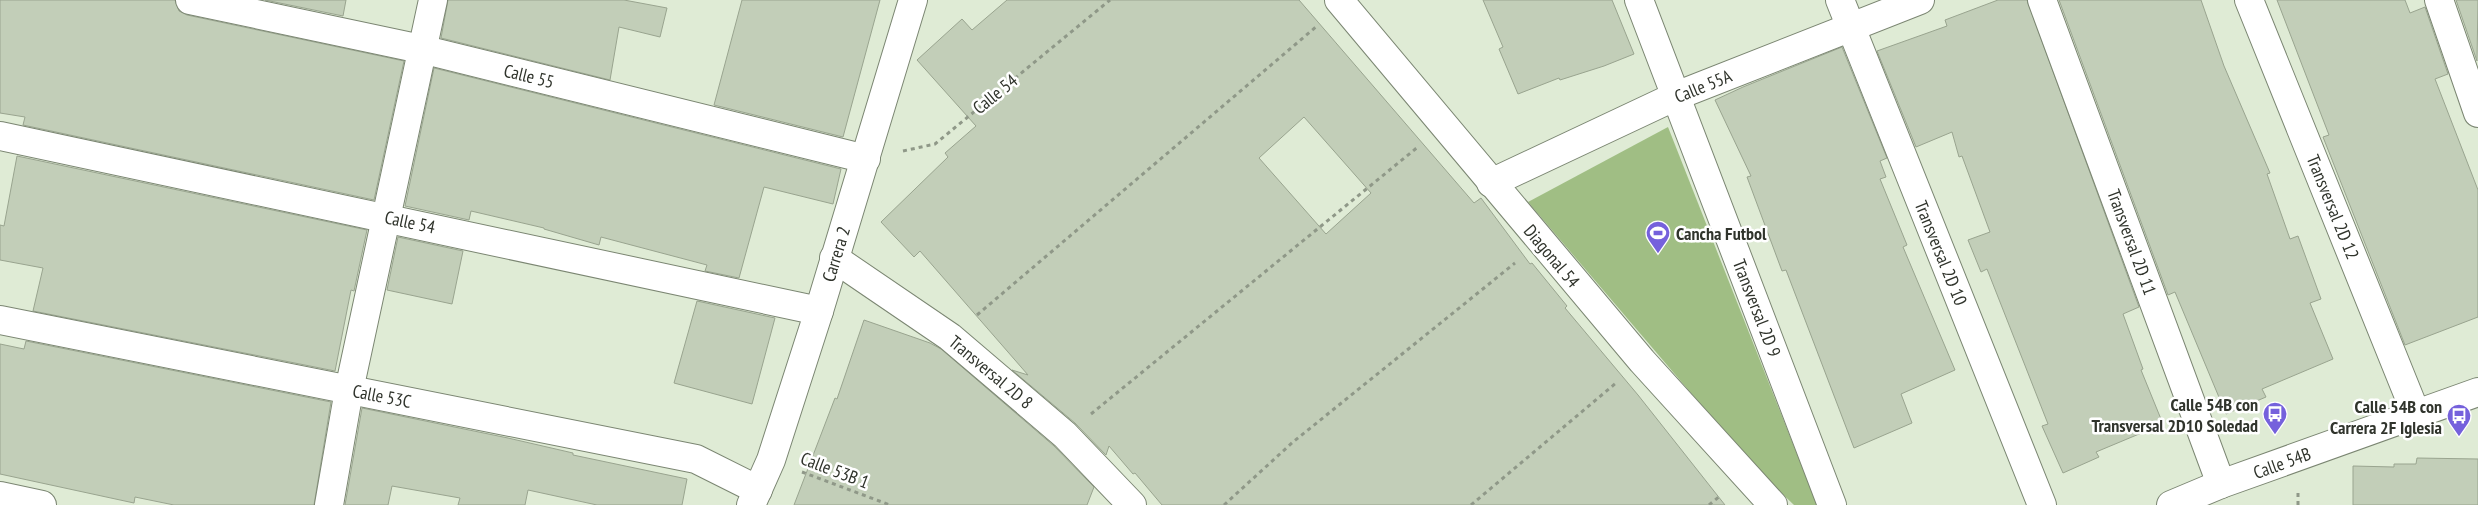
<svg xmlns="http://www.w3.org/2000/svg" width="2478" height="505" font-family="'PT Sans Narrow',sans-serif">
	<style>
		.green { fill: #a0be84 }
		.building { fill: #c2ceb8; stroke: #99a48f; fill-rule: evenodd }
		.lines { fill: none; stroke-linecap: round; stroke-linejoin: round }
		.minor-casing { stroke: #7b8672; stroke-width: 30 }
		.tertiary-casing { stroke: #7b8672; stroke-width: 30 }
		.path { stroke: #8f9888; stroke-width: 3; stroke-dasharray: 4 4; stroke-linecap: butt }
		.minor { stroke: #fff; stroke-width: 28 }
		.tertiary { stroke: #fff; stroke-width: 28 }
		.labels { text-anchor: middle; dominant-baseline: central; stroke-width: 5; stroke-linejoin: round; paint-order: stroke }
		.street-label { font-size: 18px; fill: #30342c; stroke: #fff }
		.poi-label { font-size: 18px; font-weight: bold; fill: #30342c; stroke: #fff; text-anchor: end }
	</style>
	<rect width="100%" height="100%" fill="#dfebd5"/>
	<path class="green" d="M1668 127 1817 505H1794L1754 467 1528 202Z"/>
	<g class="building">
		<path d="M0 0H175L179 11 187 15 404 61 374 200 23 125 25 117 0 113Z"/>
		<path d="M265 0H346L343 16Z"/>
		<path d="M448 0H624L667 8 660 37 619 27 610 80 441 38Z"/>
		<path d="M742 0H880L843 137 714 105Z"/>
		<path d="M1007 0H1299L1474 203 1481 198 1530 264 1532 263 1567 306 1565 308 1638 395 1725 505H1162L1135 473 1133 474 1109 446 1106 455 1075 423 1012 370 1028 375 920 251 914 257 881 222 948 157 945 153 976 126 917 60 962 19 972 30ZM1304 117 1371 193 1326 234 1259 158Z"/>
		<path d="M1483 0H1612L1634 54 1604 66 1560 80 1559 78 1518 94 1499 49 1503 47Z"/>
		<path d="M1998 0H2027L2139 307 2123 314 2143 369 2141 370 2163 424 2096 452 2099 457 2063 473 2042 426 2048 424 1987 269 1981 272 1968 240 1990 232 1962 156 1959 157 1952 132 1916 147 1877 51 1947 26 1945 20Z"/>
		<path d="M2059 0H2201L2224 66 2270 173 2267 174 2290 239 2298 236 2321 299 2310 303 2333 359 2262 389 2266 397 2226 414 2175 292 2168 295Z"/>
		<path d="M2277 0H2405L2410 13 2425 7 2448 74 2435 79 2478 190V317L2405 345 2323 137 2329 135Z"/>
		<path d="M2456 0H2478L2477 61Z"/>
		<path d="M1842 47 1887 158 1880 161 1886 177 1880 179 1907 245 1903 247 1955 370 1901 394 1912 423 1854 448 1786 270 1782 271 1747 177 1751 176 1715 100 1743 87Z"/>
		<path d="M434 68 841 169 833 204 764 187 739 278 705 271 707 265 601 237 599 245 544 229V228L471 211 469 220 405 206Z"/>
		<path d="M17 156 367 230 354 291 351 290 335 371 33 311 43 268 0 260V225L4 226Z"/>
		<path d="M398 237 463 251 452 304 387 290Z"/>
		<path d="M697 301 775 318 752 404 674 383Z"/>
		<path d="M864 320 930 343 941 349 1054 446 1094 487 1087 505H794L835 398 837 399Z"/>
		<path d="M26 341 331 402 314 505H174L135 497 134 503 0 474V344L24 349Z"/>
		<path d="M362 408 508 438 573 453V455L687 479 682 505H597L528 490 525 505H458L460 498 392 486 388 505H345Z"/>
		<path d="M2417 458 2478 459V505H2353V466L2394 467V464H2416Z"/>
	</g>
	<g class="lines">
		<defs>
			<g id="minor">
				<path d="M190 0 421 49 866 159"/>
				<path d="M1339 0 1642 361 1773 505"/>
				<path d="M1639 0 1832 505"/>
				<path d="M1840 0 2042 505"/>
				<path d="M2042 0 2221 484"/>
				<path d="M2249 0 2416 414"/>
				<path d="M2439 0 2478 113"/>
				<path d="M0 136 819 311"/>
				<path d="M1491 183 1676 96 1920 0"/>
				<path d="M834 258 950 337 1065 435 1132 505"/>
				<path d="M0 320 696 459 758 490"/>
				<path d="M0 496 42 505"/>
				<path d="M329 505 349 390 433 0"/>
				<path d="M751 505 771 460 819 311 913 0"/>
			</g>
			<path id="tertiary" d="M2171 505 2221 484 2478 392"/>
		</defs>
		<use href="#minor" class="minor-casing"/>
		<use href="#tertiary" class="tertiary-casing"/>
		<g class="path">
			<path d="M903 151 935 144 1110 0"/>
			<path d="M977 315 1317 26"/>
			<path d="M1091 414 1419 146"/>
			<path d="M802 472 890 505"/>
			<path d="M2298 493V505"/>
			<path d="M1224 505 1293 442 1515 263"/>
			<path d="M1471 505 1616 383"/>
			<path d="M1709 505 1720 496"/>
		</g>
		<use href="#minor" class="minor"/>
		<use href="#tertiary" class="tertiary"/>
	</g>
	<defs>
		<symbol id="stadium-pin" viewBox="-11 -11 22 30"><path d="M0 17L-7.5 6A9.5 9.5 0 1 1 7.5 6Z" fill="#7561dc" stroke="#fff"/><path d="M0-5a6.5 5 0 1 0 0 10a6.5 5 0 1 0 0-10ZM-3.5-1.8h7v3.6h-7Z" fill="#fff"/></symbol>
		<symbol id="bus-pin" viewBox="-11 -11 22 30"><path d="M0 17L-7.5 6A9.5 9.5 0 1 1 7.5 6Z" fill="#7561dc" stroke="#fff"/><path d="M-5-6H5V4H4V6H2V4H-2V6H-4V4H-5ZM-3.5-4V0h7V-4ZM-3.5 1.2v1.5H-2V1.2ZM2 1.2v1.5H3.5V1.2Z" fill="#fff"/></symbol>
	</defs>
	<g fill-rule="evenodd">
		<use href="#stadium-pin" x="1644" y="219" width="28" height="38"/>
		<use href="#bus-pin" x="2261" y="400" width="28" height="38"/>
		<use href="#bus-pin" x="2445" y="402" width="28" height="38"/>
	</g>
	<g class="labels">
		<g class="street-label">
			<text transform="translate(529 76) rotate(14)">Calle 55</text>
			<text transform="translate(1703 86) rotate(-22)">Calle 55A</text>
			<text transform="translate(995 94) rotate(-39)">Calle 54</text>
			<text transform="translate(2333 207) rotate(68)">Transversal 2D 12</text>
			<text transform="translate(410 222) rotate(12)">Calle 54</text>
			<text transform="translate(2132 242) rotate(70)">Transversal 2D 11</text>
			<text transform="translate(1941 253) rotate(68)">Transversal 2D 10</text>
			<text transform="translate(836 254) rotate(-73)">Carrera 2</text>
			<text transform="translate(1552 256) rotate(50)">Diagonal 54</text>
			<text transform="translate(1757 308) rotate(69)">Transversal 2D 9</text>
			<text transform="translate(991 372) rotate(40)">Transversal 2D 8</text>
			<text transform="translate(382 396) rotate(11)">Calle 53C</text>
			<text transform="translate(2282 463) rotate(-20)">Calle 54B</text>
			<text transform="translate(835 470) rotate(21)">Calle 53B 1</text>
		</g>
		<g class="poi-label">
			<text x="1676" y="233" text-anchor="start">Cancha Futbol</text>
			<text x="2258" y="404">Calle 54B con<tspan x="2258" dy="21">Transversal 2D10 Soledad</tspan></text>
			<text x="2442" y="406">Calle 54B con<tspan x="2442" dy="21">Carrera 2F Iglesia</tspan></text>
		</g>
	</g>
</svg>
